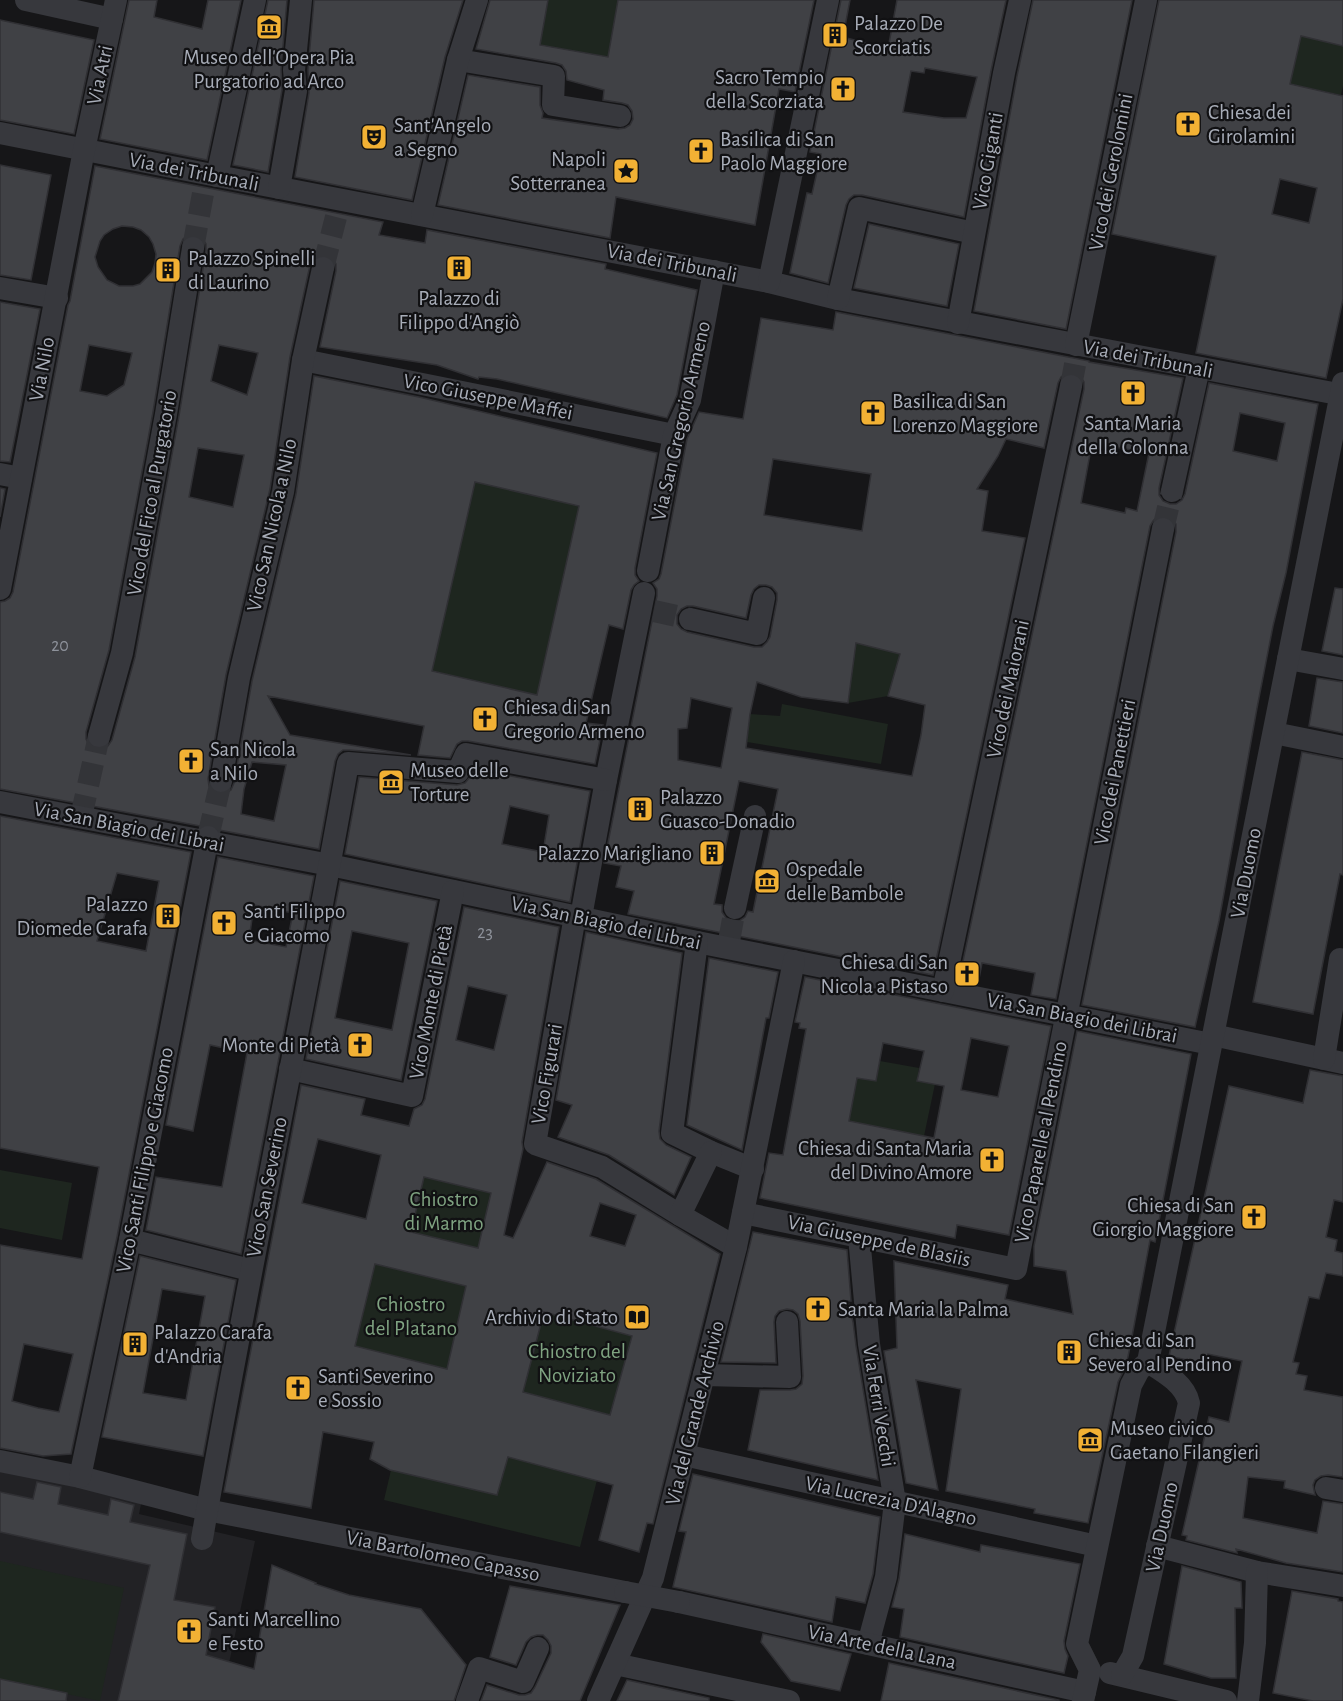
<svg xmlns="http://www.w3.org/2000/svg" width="1343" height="1701" font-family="'Alegreya Sans',sans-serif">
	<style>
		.built { fill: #222225 }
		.green { fill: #1e261f }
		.building { fill: #404145; stroke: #303034; stroke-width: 1.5; fill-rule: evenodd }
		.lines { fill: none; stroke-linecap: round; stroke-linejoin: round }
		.minor-tunnel { stroke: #333438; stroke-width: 22; stroke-dasharray: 22 11; stroke-linecap: butt }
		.minor { stroke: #37383d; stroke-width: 22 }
		.minor-bridge { stroke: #37383d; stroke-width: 22 }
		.labels { text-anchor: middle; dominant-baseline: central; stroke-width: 4.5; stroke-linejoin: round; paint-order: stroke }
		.number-label { font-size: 18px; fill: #8e929b }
		.poi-label { font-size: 21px; fill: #a8adb8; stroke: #111113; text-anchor: start }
		.street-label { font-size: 21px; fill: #a8adb8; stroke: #111113 }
		.park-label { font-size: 21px; fill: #7fa381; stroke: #111113 }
	</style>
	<rect width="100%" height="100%" fill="#161618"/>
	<path class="built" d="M0 1467 142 1499 139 1514 255 1541 221 1701H0Z"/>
	<g class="green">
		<path d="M548 0H618L608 57 540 45Z"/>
		<path d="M1301 36 1343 46V86L1341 95 1290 84Z"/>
		<path d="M475 482 579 506 537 695 432 671Z"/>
		<path d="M856 643 900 654 888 696 848 703Z"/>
		<path d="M782 704 888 724 881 764 747 742 750 714 780 716Z"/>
		<path d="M880 1061 919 1068 917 1081 935 1084 924 1136 849 1121 857 1078 876 1081Z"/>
		<path d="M0 1170 72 1183 62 1240 0 1228Z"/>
		<path d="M424 1177 491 1193 478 1248 411 1232Z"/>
		<path d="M375 1264 467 1286 447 1369 355 1346Z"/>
		<path d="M544 1312 632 1336 610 1415 523 1392Z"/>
		<path d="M508 1457 597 1480 580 1547 384 1500 391 1470 497 1495Z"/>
		<path d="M0 1561 124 1588 100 1701 0 1680Z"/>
	</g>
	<g class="building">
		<path d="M129 0H157L154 17 202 29 208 0H241L207 160 100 139Z"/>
		<path d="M268 0H287L281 69 282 90 268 172 233 165Z"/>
		<path d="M314 0H463L445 57 412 200 295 177 309 93 308 70Z"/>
		<path d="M490 0H548L540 45 608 57 618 0H814L795 92 779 89 755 225 616 197 610 238 438 205 468 75 540 87V105L543 113 542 118 618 129 625 128 630 125 633 119 632 111 628 105 622 103 603 100 604 90 567 80 566 71 562 65 556 63 476 49Z"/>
		<path d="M841 0H850L843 37 888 49 897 0H1006L991 71 964 217 862 195H854L849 199 846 205 828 283 790 273 807 193 812 194 821 154 810 152ZM925 68 977 77 966 118H944L903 112 911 71 924 73Z"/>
		<path d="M1033 0H1132L1066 329 974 311 1017 76Z"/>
		<path d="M1159 0H1343V46L1301 36 1290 84 1343 96V299L1326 378 1196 353 1216 256 1112 234ZM1280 179 1317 188 1309 223 1272 214Z"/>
		<path d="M0 20 94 40 74 134 0 120Z"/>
		<path d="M0 165 51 175 31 280 0 275Z"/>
		<path d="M95 166 383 222 379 235 425 243 427 230 606 264 605 269 697 290 677 395 667 418 497 379 479 377 478 379 437 365 320 347 336 271V264L332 258 326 255H319L313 259 310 265 290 357 270 489 226 675 208 779 209 786 212 791 219 794 226 793 231 790 234 783 252 681 296 494 314 376 419 397 657 453 635 568V575L639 581 634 585 631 590 623 629 609 625 586 723 603 725 595 764 468 741H462L457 744 450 758 418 755 424 726 268 696 290 735 411 755 349 750H343L338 754 335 761 319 849 219 830 216 826 210 824 200 826 0 789V602L5 601 10 598 13 592 68 305 70 301ZM122 226 133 227 141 230 149 237 153 244 156 254 155 263 152 272 140 284 133 286H119L107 280 98 267 95 257 100 241 104 235 113 229ZM189 235H196L202 238 206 244V250L179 416 135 657 112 740 108 746 102 749H96L89 745 86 739V732L109 650 153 412 180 246 183 239ZM89 345 132 353 124 385 107 396 80 391ZM219 345 258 353 247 395 211 381ZM198 448 244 455 233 507 189 497ZM475 482 579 506 537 695 432 671ZM252 762 286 765 274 821 241 814 244 789Z"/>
		<path d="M869 224 959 244 947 306 854 288Z"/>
		<path d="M0 302 40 309 10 462 0 461Z"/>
		<path d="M836 312 1089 361V362L1183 378 1159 488V495L1163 501 1170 504H1176L1182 500 1185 494 1209 383 1318 404 1286 573 1273 626 1257 708 1219 921 1195 1027 1082 1005 1176 532V524L1171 519 1166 516H1158L1153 521 1150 526 1056 999 1031 995 1035 973 982 963 978 984 959 980 1084 389V382L1080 376 1073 373H1067L1061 377 1058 383 1044 448 1006 439 998 456 977 489 988 491 982 531 1025 538 933 975 628 914 634 891 616 887 621 866 604 863 657 596V589L653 583 659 579 661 574 687 439 699 412 743 419 761 318 833 330ZM1240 413 1285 423 1277 461 1233 451ZM1092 443 1149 453 1137 511 1126 508 1125 513 1081 503ZM773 459 871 474 862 531 764 515ZM759 585H766L772 587 777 593V600L770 637 767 642 762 647H754L687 632 681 629 677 624V615L681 609 687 606H693L746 618 751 595 754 589ZM856 643 900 654 888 696 925 705 921 735 912 776 746 748 750 714 757 682 801 697 848 703ZM691 698 732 708 721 768 678 760V729L687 728ZM739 781 778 789 753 912 748 911 745 917 739 921H733L726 918 722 912V905L714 904Z"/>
		<path d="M0 488 5 489 0 517Z"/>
		<path d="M1335 588 1343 589V655L1322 651Z"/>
		<path d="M1317 678 1343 682V733L1309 726Z"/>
		<path d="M1302 752 1343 760V875L1340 874 1313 1014 1253 1002Z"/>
		<path d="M474 769 590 791 570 902 345 854 359 777 457 785 465 783 470 777ZM510 806 549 815 543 852 502 844Z"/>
		<path d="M0 816 191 852 117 1237 71 1454 43 1456 0 1448V1245L82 1259 99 1167 0 1148ZM117 873 159 881 146 951 97 941ZM24 1344 73 1354 59 1412 38 1408 12 1401Z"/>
		<path d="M218 857 314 876 241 1254 146 1230 156 1177 222 1187 247 1053 210 1045 193 1131 166 1125ZM254 905 293 913 286 947 249 940Z"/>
		<path d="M340 881 437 901 401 1080 306 1059ZM352 931 409 943 392 1030 335 1018Z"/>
		<path d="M464 907 559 927 522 1142 523 1149 504 1235 513 1238 547 1162 596 1179 720 1254 653 1524 647 1523 639 1552 599 1540 613 1485 508 1457 497 1495 390 1470 370 1459 374 1442 323 1432 311 1508 224 1492 301 1085 365 1099 361 1115 409 1126 414 1109 422 1105 425 1099ZM468 986 507 995 494 1050 456 1040ZM318 1139 381 1155 366 1219 302 1203ZM424 1177 491 1193 478 1248 411 1232ZM600 1203 636 1215 625 1246 590 1236ZM375 1264 466 1286 447 1369 355 1346ZM544 1312 632 1336 610 1415 523 1392Z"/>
		<path d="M586 932 682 953 659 1131 660 1139 666 1145 691 1157 674 1195 609 1155 558 1137 572 1105 556 1100Z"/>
		<path d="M709 958 778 972 769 1018H766L742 1150 687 1125Z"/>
		<path d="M805 977 1051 1026 1009 1235 957 1225 955 1238 760 1198 769 1153 783 1155 806 1029 799 1028 800 1023 795 1022ZM971 1038 1009 1046 998 1097 961 1090ZM883 1043 924 1051 917 1081 944 1086 934 1138 849 1121 857 1078 876 1081Z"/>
		<path d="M1077 1031 1191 1054 1155 1242 1150 1240 1131 1342 1126 1366 1118 1382 1088 1523 1034 1513 1035 1509 946 1491 961 1389 916 1380 938 1490 906 1483 884 1351 897 1348 894 1261 1008 1285 1005 1299 1073 1314 1066 1271 1034 1266V1246Z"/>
		<path d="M1310 1070 1343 1076V1202L1334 1200 1326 1237 1337 1240 1335 1251 1343 1253V1276L1326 1273 1319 1299 1309 1297 1293 1362 1299 1363 1296 1374 1307 1376 1304 1390 1343 1397V1477L1328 1475 1321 1476 1315 1480 1313 1485 1315 1495 1284 1488 1285 1481 1248 1477 1243 1518 1317 1533 1323 1501 1343 1504V1572L1286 1563 1236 1549 1237 1553 1186 1540 1187 1536 1182 1535 1209 1417 1229 1422 1242 1361 1208 1354 1205 1364 1169 1356 1229 1086 1303 1103Z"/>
		<path d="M753 1232 847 1250 851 1301H848L853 1322 856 1346 878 1480 748 1450 760 1390H790L796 1389 802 1384 803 1376 800 1321 798 1314 793 1310 787 1309 779 1311 775 1316 774 1322 776 1363 721 1362Z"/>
		<path d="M140 1256 236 1280 203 1456 102 1437ZM162 1289 205 1296 186 1400 143 1393Z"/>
		<path d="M693 1474 880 1517 873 1574 865 1603 836 1597 832 1622 673 1587 686 1532 679 1531Z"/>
		<path d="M37 1482 61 1487 58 1504 108 1515 111 1499 134 1505 130 1522 187 1534 174 1600 215 1607 206 1655 254 1669 272 1565 316 1583 315 1584 349 1595 421 1609 466 1665 454 1701H118L150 1565 0 1532V1492L33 1499Z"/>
		<path d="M905 1534 980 1552 981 1545 1080 1564 1064 1641 1065 1649 1068 1656 1064 1673 900 1637 904 1609 892 1607 899 1579Z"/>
		<path d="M1182 1566 1241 1582 1242 1608H1235L1236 1678H1211L1164 1664Z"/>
		<path d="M510 1586 620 1605 580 1701H481L487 1685 519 1695H525L531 1693 535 1687 551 1653V1646L548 1640 543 1635H537L531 1637 526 1642 516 1665 490 1657Z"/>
		<path d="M1292 1591 1338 1599V1601L1343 1602V1701H1313L1273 1693Z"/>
		<path d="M763 1634 851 1654 840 1691 791 1681 761 1642Z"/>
		<path d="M889 1663 1059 1700V1701H881Z"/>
		<path d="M0 1679 67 1693 66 1701H0Z"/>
		<path d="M627 1680 709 1698V1701H617Z"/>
	</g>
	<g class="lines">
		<g class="minor-tunnel">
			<path d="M193 248 204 188"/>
			<path d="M323 268 336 217"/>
			<path d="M1071 386 1077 354"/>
			<path d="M1163 529 1172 491"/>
			<path d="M654 611 690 619"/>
			<path d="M81 817 99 736"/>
			<path d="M208 837 221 781"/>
			<path d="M729 941 735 908"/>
		</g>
		<g class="minor">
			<path d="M26 0 112 19"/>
			<path d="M458 60 554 76 553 105 620 116"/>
			<path d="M0 133 207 174 769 282 838 299 1343 395"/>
			<path d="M217 176 255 0"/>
			<path d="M279 188 296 91 294 70 301 0"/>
			<path d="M422 215 458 60 477 0"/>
			<path d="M769 282 828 0"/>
			<path d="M0 288 57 298"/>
			<path d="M838 299 859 208 974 233"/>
			<path d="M958 323 1004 73 1020 0"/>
			<path d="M1076 345 1146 0"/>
			<path d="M303 360 674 435"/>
			<path d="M0 474 21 478"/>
			<path d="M1172 491 1199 368"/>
			<path d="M648 571 674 435 690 400 714 271"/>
			<path d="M0 589 84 150 116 0"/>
			<path d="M690 619 757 634 764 598"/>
			<path d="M1288 659 1343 669"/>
			<path d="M1274 733 1343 747"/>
			<path d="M99 736 122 653 166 414 193 248"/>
			<path d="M221 781 239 678 283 492 303 360 323 268"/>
			<path d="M0 802 330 865 697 942 1211 1044"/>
			<path d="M735 908 755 816"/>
			<path d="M575 916 535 1144 602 1167 680 1215"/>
			<path d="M581 917 606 780 644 593"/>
			<path d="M697 942 672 1133 711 1152 753 1169"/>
			<path d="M943 991 1071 386"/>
			<path d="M1213 1035 1343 1063"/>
			<path d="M1324 1059 1340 959"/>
			<path d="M290 1069 412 1096 453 891"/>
			<path d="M711 1152 680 1215 736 1247"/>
			<path d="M743 1213 1016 1269 1163 529"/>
			<path d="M859 1237 869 1344 895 1502 886 1577 868 1644"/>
			<path d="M130 1240 250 1270"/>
			<path d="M704 1375 790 1377 787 1322"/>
			<path d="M684 1455 1097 1546"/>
			<path d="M0 1461 80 1477 207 1510 625 1592"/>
			<path d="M80 1477 130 1240 208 837"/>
			<path d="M1326 1488 1343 1491"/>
			<path d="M202 1539C247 1279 302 1022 348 763L458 772 466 754 606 780"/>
			<path d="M1157 1546 1257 1572 1343 1586"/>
			<path d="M679 1602 1085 1692"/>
			<path d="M615 1664 789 1701"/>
			<path d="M1110 1673 1226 1701"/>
			<path d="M1122 1675 1133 1656 1189 1403C1185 1384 1164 1372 1148 1362"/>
			<path d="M467 1701 479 1668 523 1682 538 1648"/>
			<path d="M598 1701 653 1578 736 1247 794 961"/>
			<path d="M1083 1701 1090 1670 1077 1644 1131 1385 1139 1370 1148 1362 1343 383"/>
			<path d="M1248 1701 1255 1643 1257 1572"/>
		</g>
		<path class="minor-bridge" d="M625 1592 679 1602"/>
	</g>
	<defs>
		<symbol id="museum-square" viewBox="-11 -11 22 22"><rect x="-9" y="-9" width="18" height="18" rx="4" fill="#f2b134" stroke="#111113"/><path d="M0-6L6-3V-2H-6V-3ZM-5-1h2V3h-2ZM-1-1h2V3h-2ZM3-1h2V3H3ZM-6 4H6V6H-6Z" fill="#111"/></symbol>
		<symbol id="building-square" viewBox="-11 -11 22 22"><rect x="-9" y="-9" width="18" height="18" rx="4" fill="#f2b134" stroke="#111113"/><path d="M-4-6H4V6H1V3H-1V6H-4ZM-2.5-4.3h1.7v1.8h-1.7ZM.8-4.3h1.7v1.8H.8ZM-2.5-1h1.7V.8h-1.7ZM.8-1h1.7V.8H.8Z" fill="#111"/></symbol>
		<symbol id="church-square" viewBox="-11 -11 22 22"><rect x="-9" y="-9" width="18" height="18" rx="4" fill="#f2b134" stroke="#111113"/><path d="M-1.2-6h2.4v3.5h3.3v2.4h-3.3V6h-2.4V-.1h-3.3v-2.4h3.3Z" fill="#111"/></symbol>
		<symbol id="theatre-square" viewBox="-11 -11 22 22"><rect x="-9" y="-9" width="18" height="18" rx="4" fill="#f2b134" stroke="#111113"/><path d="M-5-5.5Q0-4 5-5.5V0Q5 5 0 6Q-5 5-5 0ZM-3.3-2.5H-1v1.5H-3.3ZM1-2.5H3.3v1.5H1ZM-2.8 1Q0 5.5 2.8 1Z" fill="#111"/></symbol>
		<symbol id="sight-square" viewBox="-11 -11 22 22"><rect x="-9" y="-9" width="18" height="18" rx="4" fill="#f2b134" stroke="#111113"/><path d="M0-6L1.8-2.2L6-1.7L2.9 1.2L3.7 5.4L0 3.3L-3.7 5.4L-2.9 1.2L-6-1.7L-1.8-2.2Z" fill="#111"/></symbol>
		<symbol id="library-square" viewBox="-11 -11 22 22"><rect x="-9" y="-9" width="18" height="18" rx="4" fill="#f2b134" stroke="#111113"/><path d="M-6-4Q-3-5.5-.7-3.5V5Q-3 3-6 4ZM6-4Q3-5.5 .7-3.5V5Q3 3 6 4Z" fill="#111"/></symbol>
	</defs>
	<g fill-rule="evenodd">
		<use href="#museum-square" x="254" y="12" width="30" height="30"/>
		<use href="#building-square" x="820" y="20" width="30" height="30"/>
		<use href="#church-square" x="828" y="74" width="30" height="30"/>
		<use href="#church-square" x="1173" y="109" width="30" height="30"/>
		<use href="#theatre-square" x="359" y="122" width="30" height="30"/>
		<use href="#church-square" x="686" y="136" width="30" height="30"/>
		<use href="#sight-square" x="611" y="156" width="30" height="30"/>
		<use href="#building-square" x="444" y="253" width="30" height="30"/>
		<use href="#building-square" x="153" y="255" width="30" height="30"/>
		<use href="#church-square" x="1118" y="378" width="30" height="30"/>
		<use href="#church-square" x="858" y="398" width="30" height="30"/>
		<use href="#church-square" x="470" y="704" width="30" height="30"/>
		<use href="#church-square" x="176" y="746" width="30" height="30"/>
		<use href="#museum-square" x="376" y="767" width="30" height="30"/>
		<use href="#building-square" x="625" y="794" width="30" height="30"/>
		<use href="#building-square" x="697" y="838" width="30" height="30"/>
		<use href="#museum-square" x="752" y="866" width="30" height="30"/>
		<use href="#building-square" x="153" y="901" width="30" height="30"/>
		<use href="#church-square" x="209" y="908" width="30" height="30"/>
		<use href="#church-square" x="952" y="959" width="30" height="30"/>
		<use href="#church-square" x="345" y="1030" width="30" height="30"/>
		<use href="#church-square" x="977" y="1145" width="30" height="30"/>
		<use href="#church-square" x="1239" y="1202" width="30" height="30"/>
		<use href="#church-square" x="803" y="1294" width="30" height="30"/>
		<use href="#library-square" x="622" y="1302" width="30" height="30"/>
		<use href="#building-square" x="120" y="1329" width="30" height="30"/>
		<use href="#building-square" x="1054" y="1337" width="30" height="30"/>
		<use href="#church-square" x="283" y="1373" width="30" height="30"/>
		<use href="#museum-square" x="1075" y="1425" width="30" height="30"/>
		<use href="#church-square" x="174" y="1616" width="30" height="30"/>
	</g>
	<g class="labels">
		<g class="number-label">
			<text x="60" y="646">20</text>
			<text x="485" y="933">23</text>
		</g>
		<g class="poi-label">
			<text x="854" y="23">Palazzo De<tspan x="854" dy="24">Scorciatis</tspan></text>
			<text x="269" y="57" text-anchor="middle">Museo dell'Opera Pia<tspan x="269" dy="24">Purgatorio ad Arco</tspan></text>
			<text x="824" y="77" text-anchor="end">Sacro Tempio<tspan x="824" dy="24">della Scorziata</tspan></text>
			<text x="1208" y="112">Chiesa dei<tspan x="1208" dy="24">Girolamini</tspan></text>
			<text x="394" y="125">Sant'Angelo<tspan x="394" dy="24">a Segno</tspan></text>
			<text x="720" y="139">Basilica di San<tspan x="720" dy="24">Paolo Maggiore</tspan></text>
			<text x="606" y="159" text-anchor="end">Napoli<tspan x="606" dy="24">Sotterranea</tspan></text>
			<text x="188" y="258">Palazzo Spinelli<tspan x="188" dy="24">di Laurino</tspan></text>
			<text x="459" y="298" text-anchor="middle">Palazzo di<tspan x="459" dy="24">Filippo d'Angiò</tspan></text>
			<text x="892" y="401">Basilica di San<tspan x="892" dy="24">Lorenzo Maggiore</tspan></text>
			<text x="1133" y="423" text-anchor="middle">Santa Maria<tspan x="1133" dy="24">della Colonna</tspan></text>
			<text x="504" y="707">Chiesa di San<tspan x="504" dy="24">Gregorio Armeno</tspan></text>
			<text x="210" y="749">San Nicola<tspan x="210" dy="24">a Nilo</tspan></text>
			<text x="410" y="770">Museo delle<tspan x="410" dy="24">Torture</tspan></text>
			<text x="660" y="797">Palazzo<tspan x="660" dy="24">Guasco-Donadio</tspan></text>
			<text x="692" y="853" text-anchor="end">Palazzo Marigliano</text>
			<text x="786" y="869">Ospedale<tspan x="786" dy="24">delle Bambole</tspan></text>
			<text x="148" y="904" text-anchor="end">Palazzo<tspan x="148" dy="24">Diomede Carafa</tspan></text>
			<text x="244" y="911">Santi Filippo<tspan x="244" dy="24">e Giacomo</tspan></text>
			<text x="948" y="962" text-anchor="end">Chiesa di San<tspan x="948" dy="24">Nicola a Pistaso</tspan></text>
			<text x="340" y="1045" text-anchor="end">Monte di Pietà</text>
			<text x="972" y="1148" text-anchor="end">Chiesa di Santa Maria<tspan x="972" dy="24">del Divino Amore</tspan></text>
			<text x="1234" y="1205" text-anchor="end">Chiesa di San<tspan x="1234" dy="24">Giorgio Maggiore</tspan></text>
			<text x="838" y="1309">Santa Maria la Palma</text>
			<text x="618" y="1317" text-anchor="end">Archivio di Stato</text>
			<text x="154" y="1332">Palazzo Carafa<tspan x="154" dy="24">d'Andria</tspan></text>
			<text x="1088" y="1340">Chiesa di San<tspan x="1088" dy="24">Severo al Pendino</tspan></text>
			<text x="318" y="1376">Santi Severino<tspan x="318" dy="24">e Sossio</tspan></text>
			<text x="1110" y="1428">Museo civico<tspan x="1110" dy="24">Gaetano Filangieri</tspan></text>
			<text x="208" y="1619">Santi Marcellino<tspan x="208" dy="24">e Festo</tspan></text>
		</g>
		<g class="street-label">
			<text transform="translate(100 75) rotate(-78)">Via Atri</text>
			<text transform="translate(988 161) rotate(-80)">Vico Giganti</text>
			<text transform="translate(194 172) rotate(11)">Via dei Tribunali</text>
			<text transform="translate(1111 172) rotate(-79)">Vico dei Gerolomini</text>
			<text transform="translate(672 263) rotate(11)">Via dei Tribunali</text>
			<text transform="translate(1148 359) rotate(11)">Via dei Tribunali</text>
			<text transform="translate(42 369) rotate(-79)">Via Nilo</text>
			<text transform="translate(488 397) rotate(11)">Vico Giuseppe Maffei</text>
			<text transform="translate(681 421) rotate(-77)">Via San Gregorio Armeno</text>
			<text transform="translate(152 493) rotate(-80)">Vico del Fico al Purgatorio</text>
			<text transform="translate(272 525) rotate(-78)">Vico San Nicola a Nilo</text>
			<text transform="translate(1008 689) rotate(-78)">Vico dei Maiorani</text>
			<text transform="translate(1115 772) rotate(-79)">Vico dei Panettieri</text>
			<text transform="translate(129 827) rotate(11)">Via San Biagio dei Librai</text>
			<text transform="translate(1246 873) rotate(-79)">Via Duomo</text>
			<text transform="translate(606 923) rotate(12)">Via San Biagio dei Librai</text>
			<text transform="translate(431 1002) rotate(-79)">Vico Monte di Pietà</text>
			<text transform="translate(1082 1018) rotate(11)">Via San Biagio dei Librai</text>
			<text transform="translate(547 1074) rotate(-80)">Vico Figurari</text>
			<text transform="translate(1041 1142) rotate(-79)">Vico Paparelle al Pendino</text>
			<text transform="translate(145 1160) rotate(-79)">Vico Santi Filippo e Giacomo</text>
			<text transform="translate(267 1187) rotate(-79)">Vico San Severino</text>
			<text transform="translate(879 1241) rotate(12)">Via Giuseppe de Blasiis</text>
			<text transform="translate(879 1406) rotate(81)">Via Ferri Vecchi</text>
			<text transform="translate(695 1413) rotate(-76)">Via del Grande Archivio</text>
			<text transform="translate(891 1501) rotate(12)">Via Lucrezia D'Alagno</text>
			<text transform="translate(1162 1527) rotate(-78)">Via Duomo</text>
			<text transform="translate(443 1556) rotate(11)">Via Bartolomeo Capasso</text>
			<text transform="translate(882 1647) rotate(12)">Via Arte della Lana</text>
		</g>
		<g class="park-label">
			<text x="444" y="1199">Chiostro<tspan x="444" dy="24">di Marmo</tspan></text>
			<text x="411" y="1304">Chiostro<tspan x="411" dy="24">del Platano</tspan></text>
			<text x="577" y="1351">Chiostro del<tspan x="577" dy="24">Noviziato</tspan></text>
		</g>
	</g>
</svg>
